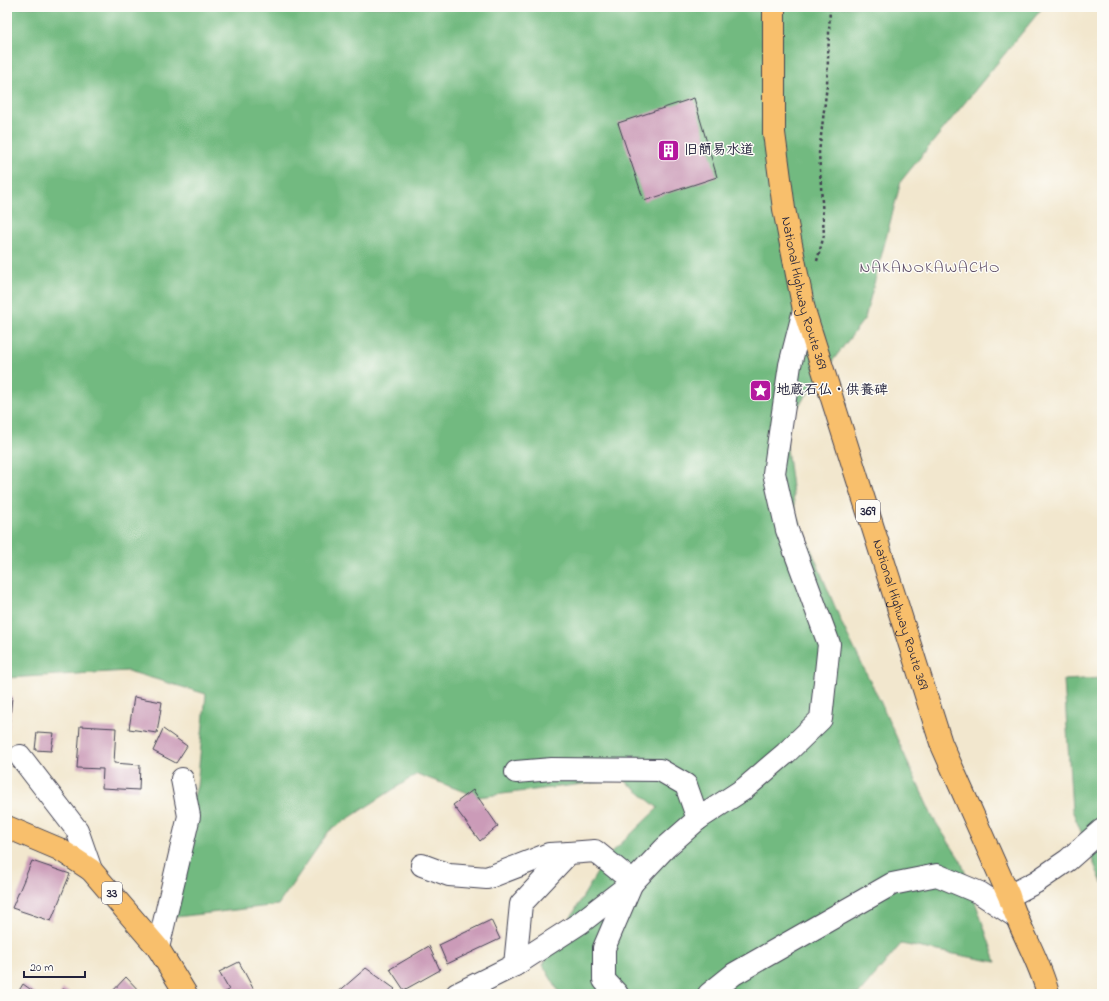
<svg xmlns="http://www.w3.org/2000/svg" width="1109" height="1001" font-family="'Indie Flower','Klee One',sans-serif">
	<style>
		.forest { fill: #72ba80; stroke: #4a6e5e }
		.building { fill: #cb9bb8 }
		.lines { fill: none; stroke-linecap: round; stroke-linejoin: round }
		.street-casing { stroke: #414051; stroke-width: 24 }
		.primary-casing { stroke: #414051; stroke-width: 24 }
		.highway-casing { stroke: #414051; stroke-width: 24 }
		.path { stroke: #414051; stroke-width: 2.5; stroke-dasharray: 3 3; stroke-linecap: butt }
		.street { stroke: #fff; stroke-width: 22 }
		.primary { stroke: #f8bf6c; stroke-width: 22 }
		.highway { stroke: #f8bf6c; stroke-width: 22 }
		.labels { text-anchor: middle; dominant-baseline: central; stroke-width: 3; stroke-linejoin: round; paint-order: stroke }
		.shield { fill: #fdfcf7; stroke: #646373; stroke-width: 1 }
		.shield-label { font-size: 13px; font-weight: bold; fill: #22223b }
		.poi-label { font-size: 14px; font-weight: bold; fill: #22223b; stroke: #fdfcf7; text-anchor: start }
		.street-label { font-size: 14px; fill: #22223b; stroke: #fdfcf7 }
		.quarter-label { font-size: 16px; letter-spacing: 1px; fill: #5d4c67; stroke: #fdfcf7 }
	</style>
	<rect width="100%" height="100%" fill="#fdfcf7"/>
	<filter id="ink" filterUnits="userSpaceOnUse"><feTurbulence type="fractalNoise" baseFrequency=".025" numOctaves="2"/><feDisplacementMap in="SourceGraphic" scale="8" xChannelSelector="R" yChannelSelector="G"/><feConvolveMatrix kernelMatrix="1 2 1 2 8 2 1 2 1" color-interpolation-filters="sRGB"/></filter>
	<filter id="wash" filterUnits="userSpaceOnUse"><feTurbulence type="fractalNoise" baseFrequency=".012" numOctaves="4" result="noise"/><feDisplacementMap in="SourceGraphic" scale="16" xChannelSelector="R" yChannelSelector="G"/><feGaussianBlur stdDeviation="0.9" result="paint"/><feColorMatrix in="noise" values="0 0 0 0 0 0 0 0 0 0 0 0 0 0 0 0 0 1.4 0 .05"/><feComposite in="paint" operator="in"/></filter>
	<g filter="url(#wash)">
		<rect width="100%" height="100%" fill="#f2e7ce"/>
		<g class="forest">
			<path d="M7 7H1043L901 181 865 318 784 425 795 511 843 626 881 703 933 818 961 861 996 962 901 944 859 994H560L543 965 605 859 658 808 623 779 478 797 417 774 329 831 278 905 176 917 170 872 197 786 206 694 128 671 7 678Z"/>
			<path d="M1102 678V883L1072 810 1064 680Z"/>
		</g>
		<g id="blocks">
			<g class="building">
				<path d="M694 98 717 177 644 201 618 123Z"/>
				<path d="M7 696 12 697 8 737H7Z"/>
				<path d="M134 697 162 702 157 733 129 729Z"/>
				<path d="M80 726 116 728 114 763 140 765 139 790 102 788 103 769 77 768Z"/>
				<path d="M163 729 187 746 176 763 153 751Z"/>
				<path d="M37 732 54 733 51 751 35 750Z"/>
				<path d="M473 790 498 826 480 841 453 805Z"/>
				<path d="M32 861 70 874 51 921 12 908Z"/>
				<path d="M491 920 500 939 447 964 439 945Z"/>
				<path d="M429 946 440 970 404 990 390 969Z"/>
				<path d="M239 962 256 994H222L229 990 219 972Z"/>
				<path d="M366 968 395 989 390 994H336Z"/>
				<path d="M126 977 142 994H110Z"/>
				<path d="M23 984 37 994H17Z"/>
				<path d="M63 989 73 994H60Z"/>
			</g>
		</g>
	</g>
	<g filter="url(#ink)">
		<use href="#blocks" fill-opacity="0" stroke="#414051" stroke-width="1"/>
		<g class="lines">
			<defs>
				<g id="street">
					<path d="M20 756 77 830 91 870"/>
					<path d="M516 772 552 769 660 770 686 785 698 819"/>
					<path d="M422 865 449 875 487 878 549 854 569 853"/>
					<path d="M1009 896 1036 882 1068 860 1102 830"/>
					<path d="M158 948 189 816 182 779"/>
					<path d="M515 965 521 904 569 853 595 851 633 882"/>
					<path d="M457 994 515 965 580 923 633 882 665 848 698 819 744 789 786 753 821 719 829 644 787 530 774 473 790 365 804 310"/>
					<path d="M617 994 604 980V948L631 885"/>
					<path d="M709 994 734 974 892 884 937 875 980 893 1015 916"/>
				</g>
				<path id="primary" d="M7 827 59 849 91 870 158 948 186 994"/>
				<g id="highway">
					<path id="s1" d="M774 7V133L784 209 804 310 941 743 1009 896C1019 930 1040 960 1048 994"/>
				</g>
			</defs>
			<use href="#street" class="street-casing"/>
			<use href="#primary" class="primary-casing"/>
			<use href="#highway" class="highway-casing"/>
			<path class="path" d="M817 261 824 235 819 153 827 85 830 7"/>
			<use href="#street" class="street"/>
			<use href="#primary" class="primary"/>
			<use href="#highway" class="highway"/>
		</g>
	</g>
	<defs>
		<symbol id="building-square" viewBox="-11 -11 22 22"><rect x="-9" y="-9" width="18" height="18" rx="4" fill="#b5179e" stroke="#fdfcf7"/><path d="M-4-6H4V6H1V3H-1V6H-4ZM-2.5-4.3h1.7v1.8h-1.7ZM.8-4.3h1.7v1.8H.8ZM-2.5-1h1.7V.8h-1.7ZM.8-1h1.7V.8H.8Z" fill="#fff"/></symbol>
		<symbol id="sight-square" viewBox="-11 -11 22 22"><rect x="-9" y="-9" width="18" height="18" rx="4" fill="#b5179e" stroke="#fdfcf7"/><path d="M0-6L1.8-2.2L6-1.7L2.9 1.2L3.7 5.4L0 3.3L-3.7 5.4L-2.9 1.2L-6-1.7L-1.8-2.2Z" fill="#fff"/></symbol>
	</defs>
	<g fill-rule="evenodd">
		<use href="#building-square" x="656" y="138" width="25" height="25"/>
		<use href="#sight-square" x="748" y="378" width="25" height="25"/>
	</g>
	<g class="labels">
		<g class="shield">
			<rect x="856" y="500" width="24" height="22" rx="3"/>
			<rect x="102" y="882" width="20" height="22" rx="3"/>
		</g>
		<g class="shield-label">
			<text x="868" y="511">369</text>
			<text x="112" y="893">33</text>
		</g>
		<g class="poi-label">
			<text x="684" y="150">旧簡易水道</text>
			<text x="776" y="390">地蔵石仏・供養碑</text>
		</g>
		<g class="street-label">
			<text stroke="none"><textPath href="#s1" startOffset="289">National Highway Route 369</textPath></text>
			<text stroke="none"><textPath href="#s1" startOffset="625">National Highway Route 369</textPath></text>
		</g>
		<g class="quarter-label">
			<text x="930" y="268">NAKANOKAWACHO</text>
		</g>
	</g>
	<rect width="1109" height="1001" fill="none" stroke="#fdfcf7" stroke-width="24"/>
	<path d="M24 971v6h61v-6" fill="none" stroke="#22223b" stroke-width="2"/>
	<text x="30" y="971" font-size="12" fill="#22223b" stroke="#fdfcf7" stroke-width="3" paint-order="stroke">20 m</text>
</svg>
